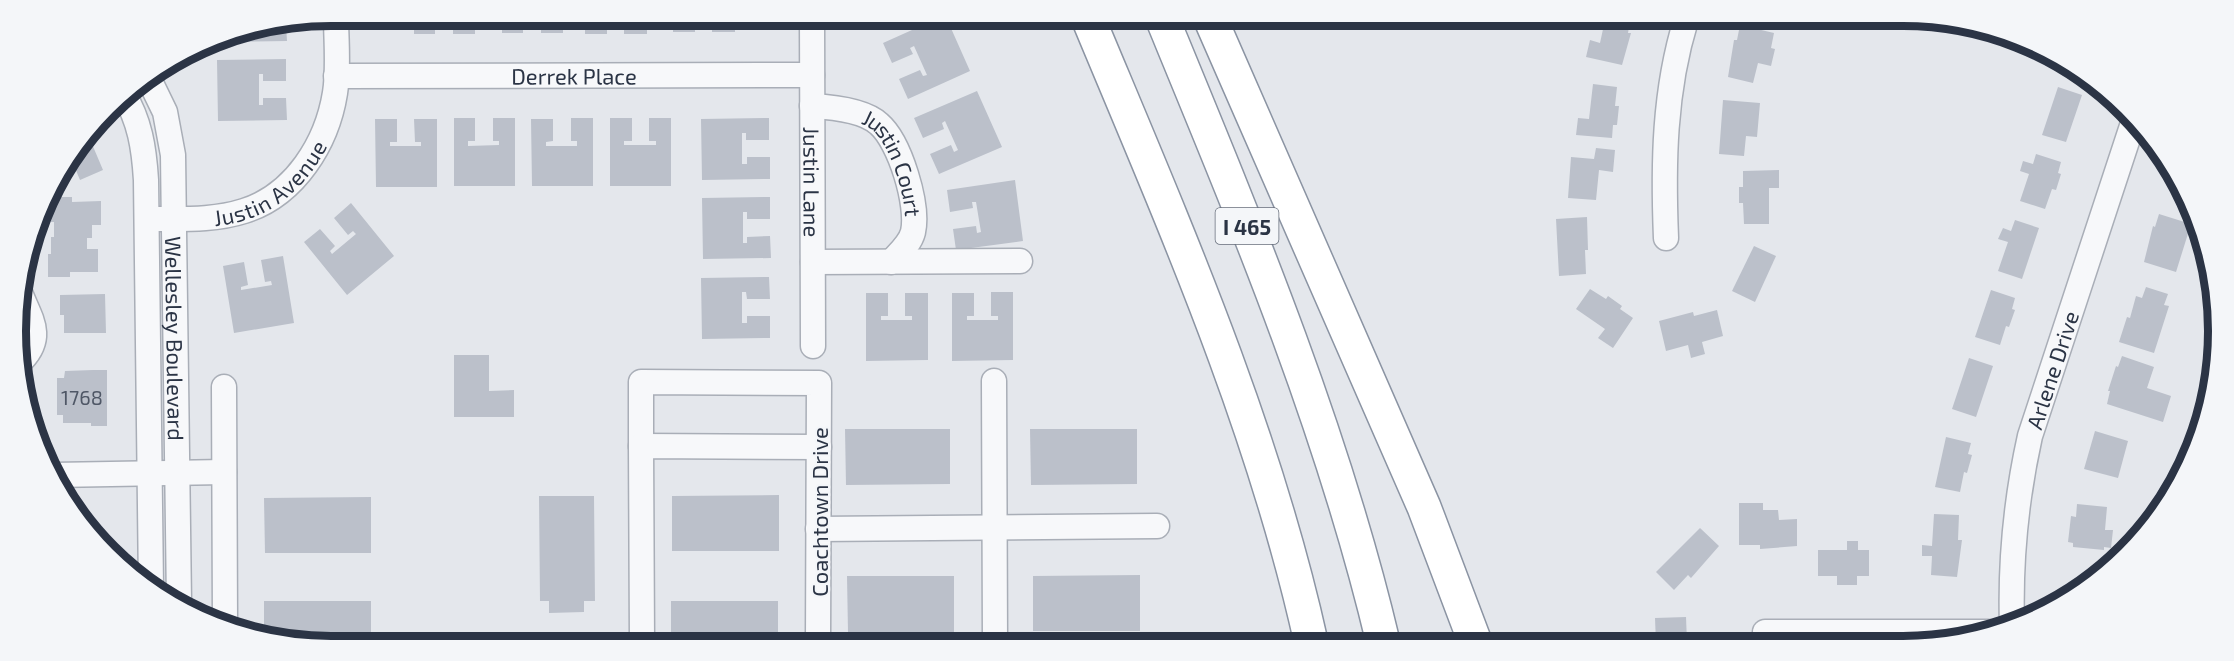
<svg xmlns="http://www.w3.org/2000/svg" width="2234" height="661" font-family="'Exo 2',sans-serif">
	<style>
		.building { fill: #bbc0ca }
		.lines { fill: none; stroke-linecap: round; stroke-linejoin: round }
		.minor-casing { stroke: #a9aeb7; stroke-width: 27 }
		.highway-casing { stroke: #8b94a3; stroke-width: 36 }
		.minor { stroke: #f7f8fa; stroke-width: 24 }
		.highway { stroke: #fff; stroke-width: 33 }
		.labels { text-anchor: middle; dominant-baseline: central; stroke-width: 4.5; stroke-linejoin: round; paint-order: stroke }
		.number-label { font-size: 20px; fill: #4f5766 }
		.shield { fill: #f4f6f9; stroke: #676e7b; stroke-width: 1.5 }
		.shield-label { font-size: 21px; font-weight: bold; fill: #2b3445 }
		.street-label { font-size: 22px; fill: #2b3445; stroke: #f4f6f9 }
		.rim { fill: none; stroke: #2b3445; stroke-width: 8 }
	</style>
	<rect width="100%" height="100%" fill="#e4e7ec"/>
	<g class="building">
		<rect x="414" y="15" width="21" height="19"/>
		<path d="M453 15 475 16V34H453Z"/>
		<rect x="502" y="16" width="21" height="17"/>
		<rect x="541" y="16" width="22" height="17"/>
		<rect x="585" y="16" width="22" height="18"/>
		<rect x="624" y="16" width="23" height="18"/>
		<rect x="673" y="16" width="22" height="16"/>
		<path d="M712 16 735 17V32H712Z"/>
		<path d="M873 17H889L876 23Z"/>
		<path d="M941 17H946L970 71 908 99 899 79 920 70 923 76 927 75 914 46 910 48 913 54 892 63 883 43Z"/>
		<path d="M1605 20 1630 21 1628 33H1631L1622 65 1586 57 1590 40 1600 43Z"/>
		<path d="M286 24 287 41 218 42V37Z"/>
		<path d="M1740 25 1774 33 1771 48 1775 49 1771 66 1758 63 1753 83 1728 77 1734 40H1737Z"/>
		<path d="M286 59V81H263V74H259V105H263V98H286L287 120 218 121 217 60Z"/>
		<path d="M2066 63 2079 68 2083 72 2065 67Z"/>
		<path d="M1593 84 1617 87 1615 106H1619L1617 125H1613L1612 138 1576 135 1578 118 1589 119Z"/>
		<path d="M2058 87 2082 95 2066 142 2042 135Z"/>
		<path d="M977 91 1002 147 939 174 930 154 951 145 954 152 958 150 945 121 942 123 944 129 923 138 914 118Z"/>
		<path d="M1723 100 1760 103 1757 137 1746 136 1744 156 1719 154Z"/>
		<path d="M454 118H475V141H468V146L499 145V141H493V118H515V186H454Z"/>
		<path d="M571 118H593V186H532L531 119H553V141L546 142V146H577V141H571Z"/>
		<path d="M610 118H632V141H624V145H656V141H649V118H671V186H610Z"/>
		<path d="M769 118V140H746V133H742V164H747V157H770V179L702 180 701 119Z"/>
		<path d="M375 119H397V142H390V146H421V142H415L414 119H437V187H376Z"/>
		<path d="M89 137 103 170 80 180 75 168 61 174Z"/>
		<path d="M1596 148 1615 150 1613 172 1599 170 1596 200 1568 198 1571 157 1594 159Z"/>
		<path d="M2036 154 2061 162 2058 173 2061 174 2056 190 2052 189 2045 209 2020 201 2029 174 2020 171 2023 161 2033 164Z"/>
		<path d="M1779 170V188H1769V224H1744L1743 203H1739V187H1743V171Z"/>
		<path d="M1015 180 1023 241 956 250 953 229 976 226 977 233 981 232 976 202H972L973 208 950 212 947 190Z"/>
		<path d="M2176 181 2179 187 2186 203 2173 199 2177 186H2175Z"/>
		<path d="M51 197H72V202L101 201V225H92V238H87V249H98V272H70V277H48V254H51V237H54V222H51Z"/>
		<path d="M770 197V219H747V212H743V243H747V237L770 236 771 258 703 259 702 198Z"/>
		<path d="M351 203 394 256 347 295 304 242 320 229 335 246 330 251 332 254 356 234 353 231 348 235 334 218Z"/>
		<path d="M2159 214 2191 224 2176 272 2144 262 2153 226 2155 227Z"/>
		<path d="M1587 217 1588 250H1585L1586 274 1559 276 1556 219Z"/>
		<path d="M2015 220 2039 228 2022 279 1998 271 2008 242 1998 239 2003 228 2011 231Z"/>
		<path d="M1754 246 1776 256 1755 302 1732 291Z"/>
		<path d="M283 256 294 323 234 333 223 266 244 262 248 285 241 287V290L272 285 271 281 265 282 261 260Z"/>
		<path d="M769 277 770 299H747L746 292H742V323H747V316H770V338L702 339 701 278Z"/>
		<path d="M2146 287 2168 294 2164 305 2169 306 2154 353 2119 342 2127 317 2130 318 2136 296 2142 298Z"/>
		<path d="M1590 289 1606 299 1608 296 1622 306 1620 309 1633 318 1613 348 1598 338 1605 329 1576 309Z"/>
		<path d="M1991 290 2015 298 2012 309 2015 310 2009 327 2006 326 2000 345 1975 337Z"/>
		<path d="M991 292H1013V360L952 361V293H974V316H967V320H998V316H991Z"/>
		<path d="M866 293H888V316H881V320H912V316H905V293H928V360L866 361Z"/>
		<path d="M105 294 106 333H64V315H60V295Z"/>
		<path d="M1717 310 1723 336 1702 342 1705 354 1691 358 1688 345 1666 351 1659 321 1693 312 1694 316Z"/>
		<path d="M454 355H489V391L514 390V417H454Z"/>
		<path d="M2122 356 2154 367 2147 388 2171 396 2163 422 2107 404 2110 391H2108L2116 366 2118 367Z"/>
		<path d="M1969 358 1993 366 1976 417 1952 409Z"/>
		<path d="M93 370H107V426H91V423H63V415H57V378H64L65 371Z"/>
		<path d="M845 429H950V484L846 485Z"/>
		<path d="M1030 429H1137V484L1031 485Z"/>
		<path d="M2095 431 2128 441 2118 478 2084 469Z"/>
		<path d="M1946 437 1971 443 1968 454 1972 455 1967 473 1964 472 1960 492 1935 487Z"/>
		<path d="M779 495V551H672V496Z"/>
		<path d="M539 496H594L595 601H584V612L549 613V601H540Z"/>
		<path d="M371 497V553H265L264 498Z"/>
		<path d="M1739 503H1763V510H1778L1779 520 1797 519V546L1760 549V545H1739Z"/>
		<path d="M2077 504 2107 507 2105 530H2113L2111 548 2104 547V550L2073 547V543L2068 542 2071 516 2076 517Z"/>
		<path d="M1934 514 1959 515 1958 540H1962L1957 577 1931 575 1932 556H1922V545L1932 546Z"/>
		<path d="M1700 528 1719 546 1691 578 1688 575 1674 590 1656 572Z"/>
		<path d="M1847 541H1858V550H1869V576H1857V585H1837V576H1818V550H1847Z"/>
		<path d="M1140 575V631H1033V576Z"/>
		<path d="M847 576H954V632H848Z"/>
		<path d="M264 601H371V640H269L264 638Z"/>
		<rect x="671" y="601" width="107" height="40"/>
		<path d="M1686 617 1687 642 1656 643 1655 618Z"/>
	</g>
	<g class="lines">
		<defs>
			<g id="minor">
				<path id="s1" d="M812 17 813 346"/>
				<path id="s2" d="M336 76 812 75"/>
				<path id="s3" d="M148 77 165 112 173 155 179 603"/>
				<path d="M123 93C140 121 144 148 146 180L151 588"/>
				<path id="s4" d="M812 106C831 107 864 110 879 124 900 142 919 205 913 232 910 244 899 253 891 262"/>
				<path id="s5" d="M158 219C187 219 216 220 244 211 295 195 327 143 335 93 339 68 336 41 336 15"/>
				<path d="M1666 238C1663 164 1664 91 1686 20"/>
				<path d="M813 262 1020 261"/>
				<path d="M18 287C27 315 47 334 22 360"/>
				<path d="M994 381 995 641"/>
				<path d="M224 387 225 622"/>
				<path d="M641 446V382L819 383 818 641"/>
				<path d="M54 475 224 472"/>
				<path d="M818 529 1157 526"/>
				<path id="s6" d="M2012 625C2010 561 2016 499 2030 436L2133 123"/>
				<path d="M1765 632H1988"/>
				<path d="M642 641 641 446 819 447"/>
			</g>
			<g id="highway">
				<path d="M1088 18C1173 222 1263 425 1311 642"/>
				<path d="M1162 18C1246 222 1332 427 1383 642"/>
				<path d="M1210 18 1424 507 1475 642"/>
			</g>
		</defs>
		<use href="#minor" class="minor-casing"/>
		<use href="#highway" class="highway-casing"/>
		<use href="#minor" class="minor"/>
		<use href="#highway" class="highway"/>
	</g>
	<g class="labels">
		<g class="number-label">
			<text x="82" y="397">1768</text>
		</g>
		<rect class="shield" x="1215.5" y="208" width="63" height="36" rx="4.5"/>
		<g class="shield-label">
			<text x="1247" y="226">I 465</text>
		</g>
		<g class="street-label">
			<text stroke="none"><textPath href="#s2" startOffset="238">Derrek Place</textPath></text>
			<text stroke="none"><textPath href="#s4" startOffset="112">Justin Court</textPath></text>
			<text stroke="none"><textPath href="#s5" startOffset="124">Justin Avenue</textPath></text>
			<text stroke="none"><textPath href="#s1" startOffset="165">Justin Lane</textPath></text>
			<text stroke="none"><textPath href="#s3" startOffset="266">Wellesley Boulevard</textPath></text>
			<text stroke="none"><textPath href="#s6" startOffset="260">Arlene Drive</textPath></text>
			<text transform="translate(819 512) rotate(-90)">Coachtown Drive</text>
		</g>
	</g>
	<path d="M0 0H2234V661H0ZM331 26H1903A305 305 0 0 1 2208 331V331A305 305 0 0 1 1903 636H331A305 305 0 0 1 26 331V331A305 305 0 0 1 331 26Z" fill="#f4f6f9" fill-rule="evenodd"/>
	<path class="rim" d="M331 26H1903A305 305 0 0 1 2208 331V331A305 305 0 0 1 1903 636H331A305 305 0 0 1 26 331V331A305 305 0 0 1 331 26Z"/>
</svg>
